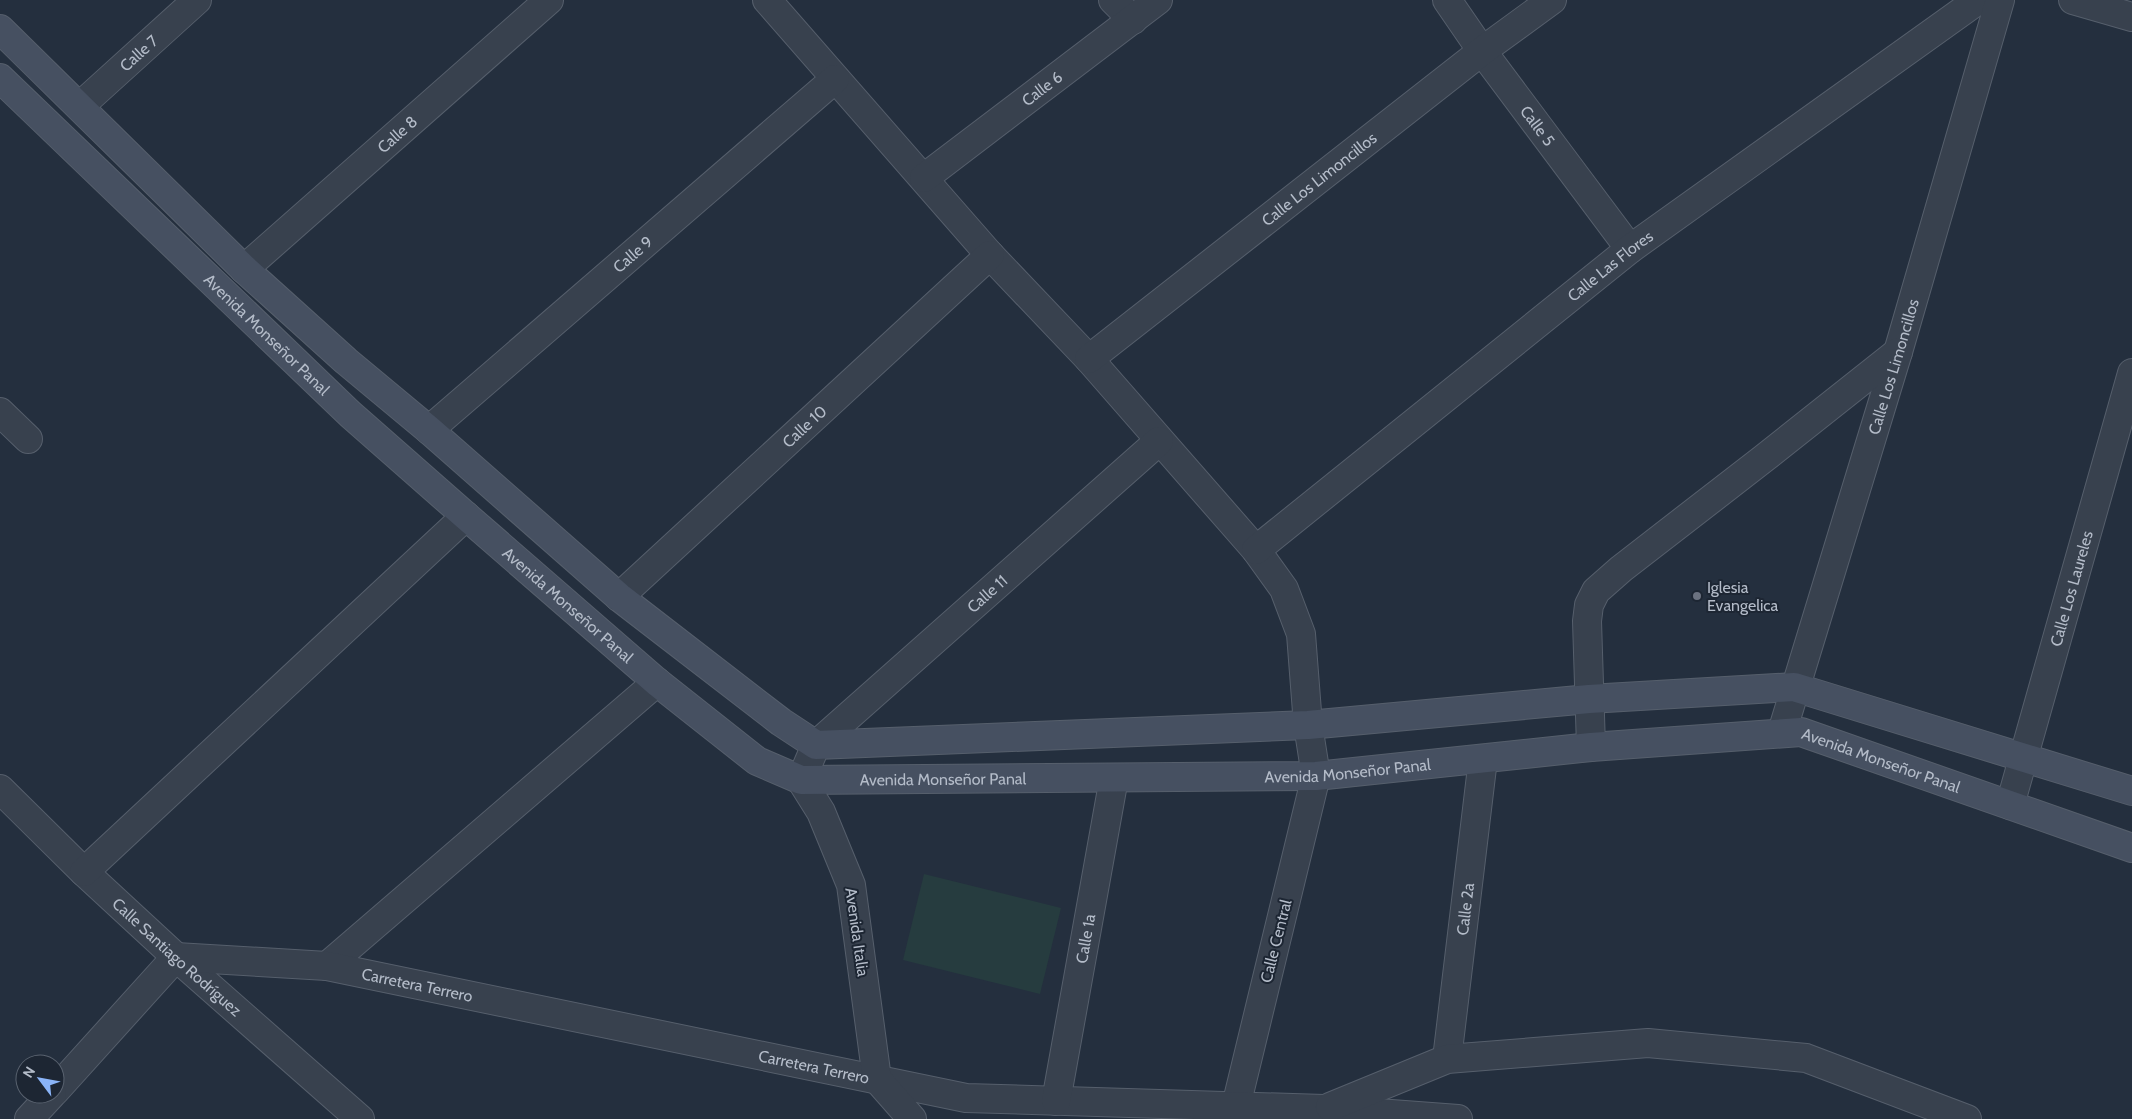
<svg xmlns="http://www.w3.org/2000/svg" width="2132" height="1119" font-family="Cabin,sans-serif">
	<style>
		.green { fill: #263c3f }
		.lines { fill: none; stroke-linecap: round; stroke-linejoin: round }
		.street-casing { stroke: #565f6c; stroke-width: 30 }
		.secondary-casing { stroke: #565f6c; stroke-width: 30 }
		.street { stroke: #38414e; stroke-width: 28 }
		.secondary { stroke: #465061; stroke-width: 28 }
		.worship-dot { fill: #6b7280; stroke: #1d2633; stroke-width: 2 }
		.labels { text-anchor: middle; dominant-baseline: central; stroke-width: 4; stroke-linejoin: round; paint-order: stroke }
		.street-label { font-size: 16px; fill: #b4bcc9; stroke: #1d2633 }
		.poi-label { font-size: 16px; fill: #b4bcc9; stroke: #1d2633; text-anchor: start }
	</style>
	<rect width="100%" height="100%" fill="#242f3e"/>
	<path class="green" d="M924 874 1061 908 1040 994 903 960Z"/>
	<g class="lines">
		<defs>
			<g id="street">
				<path d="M767 0 990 255 1089 359 1256 550 1284 589 1301 634 1308 725 1316 776 1236 1106"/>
				<path d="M1113 0 1133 20"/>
				<path id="s1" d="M1447 0 1482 51 1630 249"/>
				<path d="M2073 0 2132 17"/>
				<path id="s2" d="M80 106 197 0"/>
				<path id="s3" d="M924 178 1158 0"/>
				<path id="s4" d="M244 269 549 0"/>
				<path id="s5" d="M1089 359 1482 51 1552 0"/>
				<path d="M0 412 28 439"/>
				<path id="s6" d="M429 430 835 79"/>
				<path id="s7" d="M1256 550 1630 249 1978 0"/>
				<path id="s8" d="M619 597 990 255"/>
				<path id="s9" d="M1782 732 1898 352 2000 0"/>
				<path d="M1591 747 1587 621 1589 605 1596 591 1621 569 1763 459 1898 352"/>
				<path id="s10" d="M0 789 84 872 176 957 360 1119"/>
				<path id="s11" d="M2010 805 2132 373"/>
				<path d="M84 872 466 516"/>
				<path d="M327 966 657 682"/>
				<path id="s12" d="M1447 1059 1483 759"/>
				<path id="s13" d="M55 1091 176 957 327 966 966 1098 1324 1109 1458 1119"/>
				<path id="s14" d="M1056 1101 1114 778"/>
				<path d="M1330 1107 1447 1059 1648 1043 1806 1058 1967 1119"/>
				<path d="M29 1119 52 1094"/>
				<path id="s15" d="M912 1119 877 1079 851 885 821 812 801 780 816 745 1159 441"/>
			</g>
			<g id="secondary">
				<path d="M0 29 244 269 346 361 429 430 619 597 781 722 816 745 1308 725 1589 699 1794 687 2132 791"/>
				<path id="s16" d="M0 78 350 414 466 516 657 682 757 761 801 780 1316 776 1591 747 1801 732 2132 848"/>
			</g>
		</defs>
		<use href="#street" class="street-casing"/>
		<use href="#secondary" class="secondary-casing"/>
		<use href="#street" class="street"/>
		<use href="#secondary" class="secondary"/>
	</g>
	<circle class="worship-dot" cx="1697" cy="596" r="5"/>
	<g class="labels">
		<g class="street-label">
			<text stroke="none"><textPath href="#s2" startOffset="79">Calle 7</textPath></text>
			<text stroke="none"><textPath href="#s3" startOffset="148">Calle 6</textPath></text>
			<text stroke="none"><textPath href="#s1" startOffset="155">Calle 5</textPath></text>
			<text stroke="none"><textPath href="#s4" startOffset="204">Calle 8</textPath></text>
			<text stroke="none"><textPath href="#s5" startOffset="292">Calle Los Limoncillos</textPath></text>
			<text stroke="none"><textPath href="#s6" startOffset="269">Calle 9</textPath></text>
			<text stroke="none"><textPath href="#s7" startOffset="454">Calle Las Flores</textPath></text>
			<text stroke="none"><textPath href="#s16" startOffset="370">Avenida Monseñor Panal</textPath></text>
			<text stroke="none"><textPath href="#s9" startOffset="382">Calle Los Limoncillos</textPath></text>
			<text stroke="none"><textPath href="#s8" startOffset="252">Calle 10</textPath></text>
			<text stroke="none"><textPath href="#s11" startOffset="225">Calle Los Laureles</textPath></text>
			<text stroke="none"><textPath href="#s15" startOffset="632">Calle 11</textPath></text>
			<text stroke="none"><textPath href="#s16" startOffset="775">Avenida Monseñor Panal</textPath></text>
			<text stroke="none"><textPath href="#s16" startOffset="2155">Avenida Monseñor Panal</textPath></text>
			<text stroke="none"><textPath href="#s16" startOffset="1615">Avenida Monseñor Panal</textPath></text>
			<text stroke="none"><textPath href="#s16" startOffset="1210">Avenida Monseñor Panal</textPath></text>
			<text stroke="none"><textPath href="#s12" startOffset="151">Calle 2a</textPath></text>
			<text transform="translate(857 932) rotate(82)">Avenida Italia</text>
			<text stroke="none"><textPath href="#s14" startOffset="165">Calle 1a</textPath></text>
			<text transform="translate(1276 941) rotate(-76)">Calle Central</text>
			<text stroke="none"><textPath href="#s10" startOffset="244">Calle Santiago Rodríguez</textPath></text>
			<text stroke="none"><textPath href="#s13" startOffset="424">Carretera Terrero</textPath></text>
			<text stroke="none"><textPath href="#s13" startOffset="829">Carretera Terrero</textPath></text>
		</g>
		<g class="poi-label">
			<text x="1707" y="587">Iglesia<tspan x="1707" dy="18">Evangelica</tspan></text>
		</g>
	</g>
	<g transform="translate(40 1079) rotate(302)"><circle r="24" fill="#1d2633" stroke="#59626f"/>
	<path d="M0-4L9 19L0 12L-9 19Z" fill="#8ab4f8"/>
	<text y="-8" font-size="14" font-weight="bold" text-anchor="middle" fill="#b4bcc9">N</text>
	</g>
</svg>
